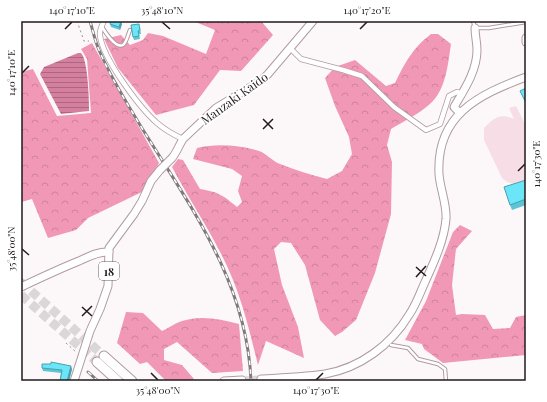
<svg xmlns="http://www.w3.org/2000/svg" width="547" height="402" font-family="'Playfair Display',serif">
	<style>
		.grass { fill: #f7dde5 }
		.forest { fill: url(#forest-crowns) }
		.water { fill: url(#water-rules) }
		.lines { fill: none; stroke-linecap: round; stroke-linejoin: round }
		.secondary-tunnel { stroke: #dbd7d8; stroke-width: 7; stroke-dasharray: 7 3.5; stroke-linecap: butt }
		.highway-tunnel { stroke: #dbd7d8; stroke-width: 9; stroke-dasharray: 9 4.5; stroke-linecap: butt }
		.lane-casing { stroke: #b09ba1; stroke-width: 4.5 }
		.street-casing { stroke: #b09ba1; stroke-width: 6 }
		.secondary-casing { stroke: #b09ba1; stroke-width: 9 }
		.primary-casing { stroke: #b09ba1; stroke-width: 9 }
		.highway-casing { stroke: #b09ba1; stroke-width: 11 }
		.path { stroke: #979192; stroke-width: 1; stroke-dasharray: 2 3; stroke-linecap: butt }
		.lane { stroke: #fff; stroke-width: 2.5 }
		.street { stroke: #fff; stroke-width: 4.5 }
		.secondary { stroke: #fff; stroke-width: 7 }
		.primary { stroke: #fff; stroke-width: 7 }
		.highway { stroke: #fff; stroke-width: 9 }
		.rail-casing { stroke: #807a7c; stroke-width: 3 }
		.rail { stroke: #fff; stroke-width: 1.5; stroke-dasharray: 4.5; stroke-linecap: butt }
		.primary-bridge-casing { stroke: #b09ba1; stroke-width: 9; stroke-linecap: butt }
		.primary-bridge { stroke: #fff; stroke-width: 7 }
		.wall { fill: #5cc5d5 }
		.shaded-wall { fill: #4ba0ae }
		.building { fill: #6be5f8; stroke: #4ba0ae }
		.ticks { fill: none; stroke: #221a1c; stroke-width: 1.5 }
		.labels { text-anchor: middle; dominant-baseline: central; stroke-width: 3.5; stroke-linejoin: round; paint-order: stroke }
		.shield { fill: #fff; stroke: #645f60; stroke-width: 1 }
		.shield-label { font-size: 11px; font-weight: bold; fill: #221a1c }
		.street-label { font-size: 12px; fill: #221a1c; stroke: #fff }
		.neatline { fill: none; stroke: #221a1c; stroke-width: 1.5 }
		.ticks-label { font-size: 10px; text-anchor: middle; fill: #221a1c }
	</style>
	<defs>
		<pattern id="forest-crowns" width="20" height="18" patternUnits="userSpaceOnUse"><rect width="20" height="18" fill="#f198b7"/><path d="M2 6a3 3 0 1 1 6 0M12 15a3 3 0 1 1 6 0" fill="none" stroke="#ce829d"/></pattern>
		<pattern id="water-rules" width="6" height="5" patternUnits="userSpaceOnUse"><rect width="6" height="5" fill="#d57f9e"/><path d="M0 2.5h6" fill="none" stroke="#ac6780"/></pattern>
	</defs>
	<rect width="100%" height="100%" fill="#fcf8f9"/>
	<path class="grass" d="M516 106 526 126V183C516 185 509 185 502 178L484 140V128C495 117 500 113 514 119L509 108Z"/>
	<g class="forest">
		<path d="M193 21H261L273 35 241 71 220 70 194 105 156 115 118 68 104 39 121 35 130 45 143 40 148 33 163 36 206 54 215 30Z"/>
		<path d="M431 34H438L451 44C448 64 446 90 430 104 419 114 404 121 391 129L387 145 392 162 391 214 375 273 356 320 342 332 335 336 320 320 305 265 291 243 281 242 274 249 282 285 298 327 304 358 266 341 258 365C251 337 244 307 233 280 217 240 192 205 172 167L178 159 183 160 200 189C218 192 223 195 237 207L242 202 238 191 242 176 232 169 193 159 197 148C216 143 240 145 259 151 266 153 272 161 280 164 295 170 311 175 327 179L342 171 352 154 349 137 335 106 325 78 335 67 355 60 386 86 395 83C405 62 413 48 431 34Z"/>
		<path d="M92 43 159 163 146 190 88 218 76 230 48 238 32 199 21 202V72L33 69 57 116 91 113 87 59 81 49Z"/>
		<path d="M460 225 472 231 456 249 452 285 456 315 462 314 485 315 493 329 510 328 516 317 526 315V355L443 363 424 349 422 344 405 340 426 301 453 232Z"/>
		<path d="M126 312 143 313 162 331C169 328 175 323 182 321 201 315 220 319 239 324L243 371 212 373 177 342 164 349V360L182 365 194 379 192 381H166L147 362 140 364 117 343Z"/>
	</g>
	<path class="water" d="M78 53H81C88 60 89 100 89 111L61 114 40 74 44 67Z"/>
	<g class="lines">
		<path class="secondary-tunnel" d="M242 380 261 379"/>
		<g class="highway-tunnel">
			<path d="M21 282 104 356"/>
			<path d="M21 295 97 362"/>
		</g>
		<defs>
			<g id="lane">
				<path d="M473 21 475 28H489L526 22"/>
				<path d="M102 27C105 32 116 49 123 45 127 42 128 34 130 30"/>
				<path d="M21 280 23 286"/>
				<path d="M391 345 408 348 418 359 438 364 445 369 446 381"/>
			</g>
			<g id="street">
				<path d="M104 21C102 25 99 31 100 35 102 58 140 108 157 123 164 129 174 135 183 139"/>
				<path d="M290 48 301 59 343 70 362 76 394 107 426 130 440 124 449 96 457 92 463 94"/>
			</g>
			<g id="secondary">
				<path d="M526 38V42"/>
				<path d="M460 113 454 107C464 90 477 71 477 50 477 42 475 36 475 28"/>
				<path d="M21 287C40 278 59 269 79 261 88 257 98 251 109 252"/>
				<path d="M261 379C282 378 304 377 325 374 360 368 391 345 409 315 416 305 420 293 425 282 434 262 444 241 446 219 447 204 440 189 439 174 436 115 478 95 526 77"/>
				<path d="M224 381 242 380"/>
			</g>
			<g id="primary">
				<path d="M172 158C177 152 179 145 183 139L216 108 262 80 268 74 313 21"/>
				<path d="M74 381 90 331 100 309 108 286 109 248 134 214 142 201 151 181 160 170"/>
			</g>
			<g id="highway">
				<path d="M104 356 132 381"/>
				<path d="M97 362 118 381"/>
			</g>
		</defs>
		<use href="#lane" class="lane-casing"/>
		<use href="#street" class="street-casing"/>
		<use href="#secondary" class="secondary-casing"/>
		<use href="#primary" class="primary-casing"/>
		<use href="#highway" class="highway-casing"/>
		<g class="path">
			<path d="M77 21 84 41H89"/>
			<path d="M66 343 76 352"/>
		</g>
		<use href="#lane" class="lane"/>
		<use href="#street" class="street"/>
		<use href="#secondary" class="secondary"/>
		<use href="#primary" class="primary"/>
		<use href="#highway" class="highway"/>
		<defs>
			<g id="rail">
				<path d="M90 21C93 31 95 41 99 50 110 76 125 100 140 125 190 206 247 282 251 381"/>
				<path d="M88 372 98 381"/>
			</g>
		</defs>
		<use href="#rail" class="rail-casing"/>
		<use href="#rail" class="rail"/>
		<defs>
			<path id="primary-bridge" d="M160 170 172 158"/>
		</defs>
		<use href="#primary-bridge" class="primary-bridge-casing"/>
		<use href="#primary-bridge" class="primary-bridge"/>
	</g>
	<g class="wall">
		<path d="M110 24H122L120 30 111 27Z"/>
		<path d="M140 27 141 34H139L140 39 134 40 133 37Z"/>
		<path d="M526 180V205L512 210 510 205Z"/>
		<path d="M42 368 72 369 69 381H60L61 373 43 371Z"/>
	</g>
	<g class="shaded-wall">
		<path d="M121 21 122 24 120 30 119 27Z"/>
		<path d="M71 366 72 369 69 381H67Z"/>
	</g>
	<g class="building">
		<path d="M111 21H121L119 27 110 24Z"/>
		<path d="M139 24 140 30 138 31 139 36 133 37 131 25Z"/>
		<path d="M526 88V103L520 91Z"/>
		<path d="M526 180V199L510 205 504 187Z"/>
		<path d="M51 362 71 366 67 381H60L62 370 42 368V364H51Z"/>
	</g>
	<path class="ticks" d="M162 22 170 29M65 29 72 22M360 29 367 22M22 73 29 66M263 119 273 129M263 129 273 119M518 171 525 164M22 249 29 255M416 267 426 276M416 277 426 266M82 307 92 316M82 316 92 306M151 373 158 380M316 380 323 373"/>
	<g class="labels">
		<rect class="shield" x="99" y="262" width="20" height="18" rx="3"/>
		<g class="shield-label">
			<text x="109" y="271">18</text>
		</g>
		<g class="street-label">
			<text transform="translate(234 98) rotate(-36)">Manzaki Kaido</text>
		</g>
	</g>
	<rect width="547" height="402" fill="none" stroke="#ffffff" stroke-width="44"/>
	<rect x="22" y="22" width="503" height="358" class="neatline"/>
	<g class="ticks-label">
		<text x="72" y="14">140°17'10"E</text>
		<text x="162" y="14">35°48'10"N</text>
		<text x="367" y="14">140°17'20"E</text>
		<text transform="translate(11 73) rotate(-90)" y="4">140°17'10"E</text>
		<text transform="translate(536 164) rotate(-90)" y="4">140°17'30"E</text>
		<text transform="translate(11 249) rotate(-90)" y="4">35°48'00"N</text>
		<text x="158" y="394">35°48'00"N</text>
		<text x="316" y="394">140°17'30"E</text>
	</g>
</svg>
